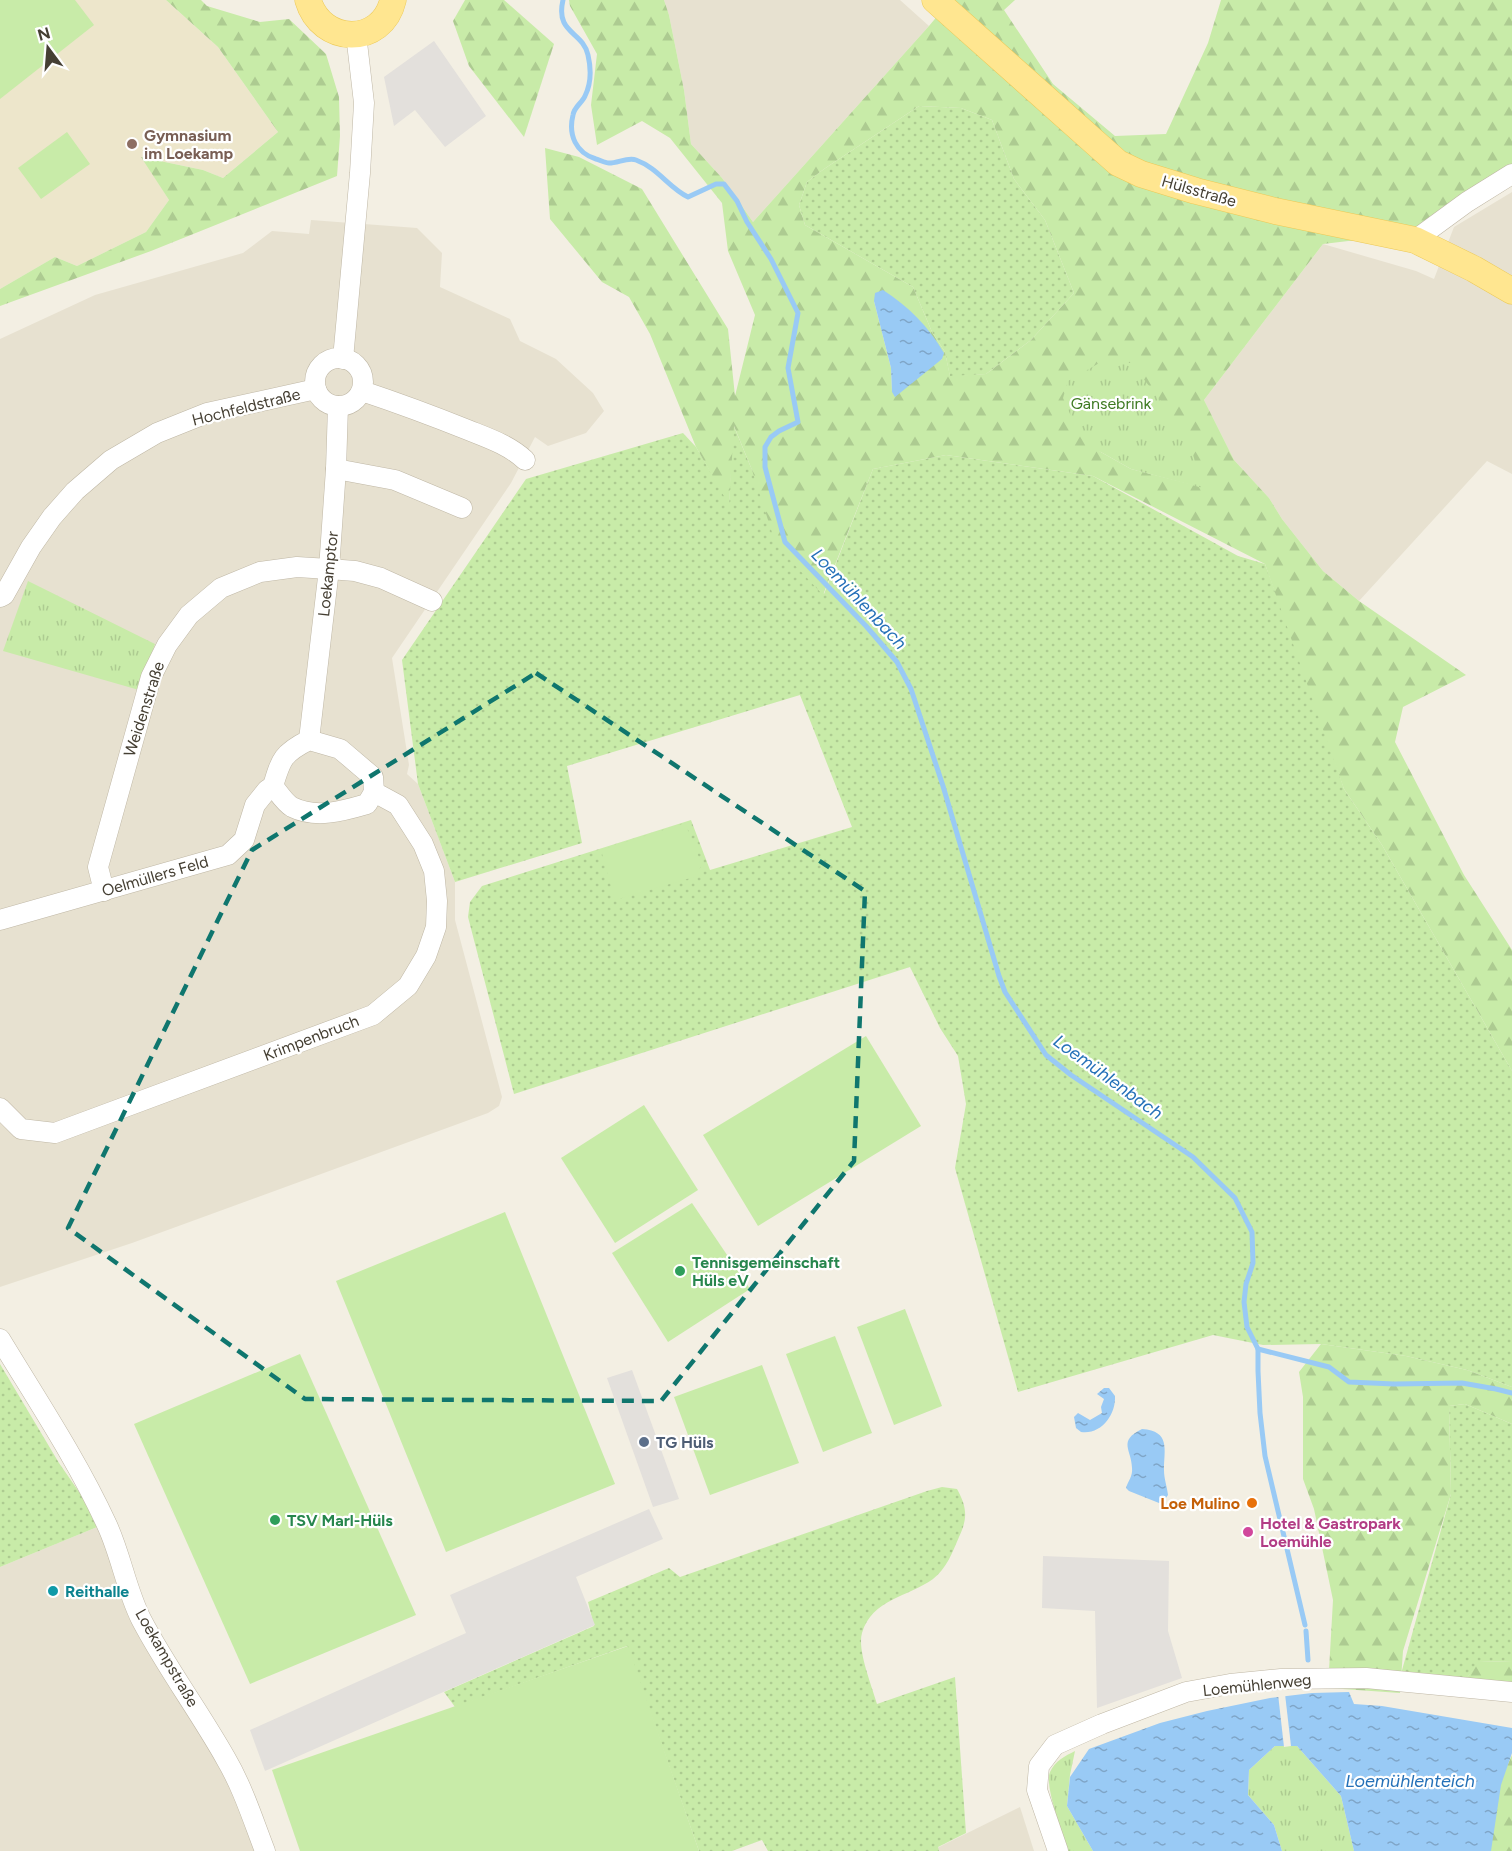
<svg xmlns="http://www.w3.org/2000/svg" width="1512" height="1851" font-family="Figtree,sans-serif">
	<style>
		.residential { fill: #e7e1d0 }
		.education { fill: #ede6cb }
		.grass { fill: url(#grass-dots) }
		.forest { fill: url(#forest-firs); fill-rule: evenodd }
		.park { fill: url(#park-tufts) }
		.garden { fill: #c8eba8 }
		.parking { fill: #e3e0dc }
		.water { fill: url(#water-ripples) }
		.pier { fill: #f3efe3 }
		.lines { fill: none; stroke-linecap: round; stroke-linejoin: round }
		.stream { stroke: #99caf5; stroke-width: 5 }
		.minor-casing { stroke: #bfb7a5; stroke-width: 21 }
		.major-casing { stroke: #ecc957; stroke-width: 27 }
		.minor { stroke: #fff; stroke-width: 20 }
		.major { stroke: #ffe690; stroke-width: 26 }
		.marked { fill: none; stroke: #0f766e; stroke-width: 4.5; stroke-dasharray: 12 8; stroke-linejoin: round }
		.education-dot { fill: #8d6e63; stroke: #fff; stroke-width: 2 }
		.leisure-dot { fill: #2e9e5b; stroke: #fff; stroke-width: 2 }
		.service-dot { fill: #5c6f8a; stroke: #fff; stroke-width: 2 }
		.food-dot { fill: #e8710a; stroke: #fff; stroke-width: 2 }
		.hotel-dot { fill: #d1479c; stroke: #fff; stroke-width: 2 }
		.culture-dot { fill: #0f9aa8; stroke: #fff; stroke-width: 2 }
		.labels { text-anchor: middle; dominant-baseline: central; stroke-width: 4.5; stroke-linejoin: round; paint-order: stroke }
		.education-label { font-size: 16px; font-weight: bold; fill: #785e54; stroke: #fff; text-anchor: start }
		.street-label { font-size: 16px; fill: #453f33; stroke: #fff }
		.park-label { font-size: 16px; fill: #3e7a22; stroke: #fff }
		.leisure-label { font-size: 16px; font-weight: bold; fill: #27864d; stroke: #fff; text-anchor: start }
		.service-label { font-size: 16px; font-weight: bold; fill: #4e5e75; stroke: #fff; text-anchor: start }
		.food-label { font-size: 16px; font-weight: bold; fill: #c56008; stroke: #fff; text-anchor: end }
		.hotel-label { font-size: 16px; font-weight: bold; fill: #b23c85; stroke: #fff; text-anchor: start }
		.culture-label { font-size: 16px; font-weight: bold; fill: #0d838f; stroke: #fff; text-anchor: start }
		.water-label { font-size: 18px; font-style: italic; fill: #2571b8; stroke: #fff }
	</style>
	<defs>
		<pattern id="grass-dots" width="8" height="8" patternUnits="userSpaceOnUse" patternTransform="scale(1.5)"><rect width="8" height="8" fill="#c8eba8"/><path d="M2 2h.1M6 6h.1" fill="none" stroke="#adcb91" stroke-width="1.8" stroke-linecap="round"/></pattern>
		<pattern id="forest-firs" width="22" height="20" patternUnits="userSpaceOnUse" patternTransform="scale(1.5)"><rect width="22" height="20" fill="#c8eba8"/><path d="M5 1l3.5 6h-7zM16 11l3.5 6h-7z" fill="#adcb91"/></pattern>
		<pattern id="park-tufts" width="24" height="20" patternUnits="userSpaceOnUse" patternTransform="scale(1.5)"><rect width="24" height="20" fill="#c8eba8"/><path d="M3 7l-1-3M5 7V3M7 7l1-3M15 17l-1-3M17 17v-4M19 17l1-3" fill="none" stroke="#adcb91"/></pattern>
		<pattern id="water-ripples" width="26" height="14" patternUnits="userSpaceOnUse" patternTransform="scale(1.5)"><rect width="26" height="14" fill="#99caf5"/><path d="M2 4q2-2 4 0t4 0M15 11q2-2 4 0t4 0" fill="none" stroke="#7fa5c7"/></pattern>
	</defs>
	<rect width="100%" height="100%" fill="#f3efe3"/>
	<g class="residential">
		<path d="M664 0H900L929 26 753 222 722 178 691 144 684 90 669 15Z"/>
		<path d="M1512 192V474L1487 461 1359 601 1323 571 1282 519 1269 498 1234 460 1204 400 1323 244 1416 271 1434 279 1454 227Z"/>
		<path d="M311 220 417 228 442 253 440 287 510 319 520 341 556 359 593 393 604 411 586 433 548 446 535 437 511 483 392 658 409 765 407 774 418 784 455 882V920L502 1097 499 1106 488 1113 132 1243 0 1287V339L95 295 243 253 272 231 309 234Z"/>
		<path d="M102 1525 223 1765 256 1851H0V1567Z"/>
		<path d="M1020 1807 1034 1851H939L937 1848Z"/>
	</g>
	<path class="education" d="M0 0H166L218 47 278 132 223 178 203 170 142 157 169 200 146 232 77 266 55 257 0 289Z"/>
	<g class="grass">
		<path d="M919 106 961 108 992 120 1014 179 1045 220 1074 293 1031 340 986 374 950 377 945 352 932 332 913 287 805 225 799 205 807 182 824 169Z"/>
		<path d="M733 424 752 470 824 594 873 469 946 455 1093 476 1238 556 1265 564 1314 696 1344 789 1382 845 1512 1071V1387L1467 1370 1406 1356 1321 1344 1263 1345 1213 1335 1018 1392 955 1168 966 1104 958 1056 940 1028 910 967 514 1094 468 917 470 902 482 886 691 820 710 870 852 827 800 695 567 766 582 843 455 882 418 784 402 660 526 479 683 433 696 447 729 503Z"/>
		<path d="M0 1364 59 1463 102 1525 0 1567Z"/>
		<path d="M1465 1404 1512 1424V1661L1479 1662 1460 1687 1399 1681 1451 1494 1449 1406Z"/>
		<path d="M942 1487 957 1489C967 1507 968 1518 959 1537 952 1553 947 1568 933 1579 908 1597 872 1599 862 1633 857 1650 872 1686 877 1704L955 1677 966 1833 938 1847 939 1851H768L762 1840 732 1851H699L627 1646 455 1707 444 1692 594 1626 588 1602 669 1568 680 1577 927 1491Z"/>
	</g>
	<g class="forest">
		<path d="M166 0H201L207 6 260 22 289 19 326 54 339 97 340 136 337 176 151 251 0 306V289L55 257 77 266 146 232 169 200 141 157 203 170 223 178 278 132 218 47Z"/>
		<path d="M465 0H504L554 44 524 137 469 66 453 21Z"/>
		<path d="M569 0H664L669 15 684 90 691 144 722 178 753 222 929 26 949 2 947 0H1015L1004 10 1053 84 1115 136 1166 134 1208 43 1221 0H1512V166L1416 233 1323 244 1204 400 1234 460 1269 498 1282 519 1323 571 1359 601 1466 675 1403 707 1395 742 1464 875 1512 950V1071L1382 845 1344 789 1265 564 1093 476 946 455 873 469 823 595 776 545 752 470 734 426 729 505 696 447 650 334 629 297 602 282 550 219 545 148 579 157 642 189 728 329 735 396 755 315 728 251 722 203 670 138 642 121 597 145 591 105 597 54 570 6ZM919 106 961 108 992 120 1014 179 1045 220 1074 293 1031 340 986 374 950 376 945 352 932 332 913 287 805 225 799 205 807 182 824 169ZM874 301 942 359 892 392 891 368ZM1099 451 1202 487 1131 469Z"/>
		<path d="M1321 1344 1406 1356 1467 1370 1512 1387V1424L1465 1404 1449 1406 1451 1494 1403 1651 1400 1693 1328 1688 1333 1600 1314 1509 1303 1479V1397L1299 1372Z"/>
		<path d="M1512 1661V1695H1455L1478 1662Z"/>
		<path d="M1512 1755V1851H1487L1499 1784Z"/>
	</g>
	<g class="park">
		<path d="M1101 362 1131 363 1176 420 1191 448 1203 488 1131 469 1099 451 1074 423 1063 398 1068 381Z"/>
		<path d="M28 581 155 644 139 690 3 651Z"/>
		<path d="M1275 1746H1297L1341 1796 1354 1851H1282L1274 1825 1248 1795 1249 1770Z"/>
		<path d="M1075 1751 1070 1775 1067 1806 1093 1851H1068C1063 1835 1044 1785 1050 1772 1055 1761 1065 1756 1075 1751Z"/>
	</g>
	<g class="garden">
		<path d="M0 0H75L94 25 0 99Z"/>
		<path d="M67 132 90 164 41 199 18 168Z"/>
		<path d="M685 823 702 865 694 877 615 900 601 850Z"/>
		<path d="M866 1036 921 1126 758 1226 703 1135Z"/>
		<path d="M644 1105 698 1190 615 1243 561 1158Z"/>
		<path d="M692 1203 750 1289 668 1342 612 1253Z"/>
		<path d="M505 1212 615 1484 446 1552 336 1281Z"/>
		<path d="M905 1309 942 1406 894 1425 857 1327Z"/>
		<path d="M835 1336 872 1433 823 1452 786 1354Z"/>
		<path d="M300 1354 416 1615 250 1684 134 1424Z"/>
		<path d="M762 1365 799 1463 710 1495 674 1397Z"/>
		<path d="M628 1646 699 1851H300L272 1770Z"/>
	</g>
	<g class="parking">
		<path d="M434 41 486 116 445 147 415 110 394 126 384 77Z"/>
		<path d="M632 1370 679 1499 653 1507 607 1378Z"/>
		<path d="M649 1509 663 1539 576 1577 595 1625 265 1771 250 1730 466 1633 450 1595Z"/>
		<path d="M1043 1556 1169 1561 1168 1631 1182 1678 1097 1708 1095 1611 1042 1608Z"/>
	</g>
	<g class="water">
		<path d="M883 290C908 306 929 327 944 353L942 359 895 397 892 392 891 368 874 301 875 293Z"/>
		<path d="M1104 1388H1109L1115 1396C1116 1415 1101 1435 1081 1432L1076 1428 1074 1417 1078 1413 1090 1420 1102 1413 1101 1407 1104 1399 1097 1394Z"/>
		<path d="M1142 1429C1171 1431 1164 1450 1164 1470 1164 1479 1167 1486 1168 1495L1163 1502 1159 1503 1129 1491 1126 1488C1128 1481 1133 1476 1132 1468 1132 1450 1117 1441 1142 1429Z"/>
		<path d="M1349 1692 1354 1704 1382 1706 1512 1728V1753L1501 1785 1491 1851H1354L1341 1796 1297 1746H1275L1249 1770 1248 1795 1274 1825 1282 1851H1093L1067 1806 1070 1777 1089 1749 1160 1723 1207 1711 1270 1698 1312 1693Z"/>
	</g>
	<path class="pier" d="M1278 1694H1285L1291 1746 1284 1747Z"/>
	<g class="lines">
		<g class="stream">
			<path d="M563 0C555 34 583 31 588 55 591 68 591 84 585 96 582 103 574 107 573 115 568 135 576 153 596 159 600 160 605 163 609 163 618 163 628 157 636 160 658 168 669 188 688 197L716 184H724L737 201 747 222 771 259 798 313 788 368 798 422 779 431 771 437 765 447V467L785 542 866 626 897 662 911 689 943 786 999 976 1005 992 1046 1055 1071 1075 1193 1157 1235 1198 1252 1232 1253 1263 1246 1284 1244 1302 1247 1327 1258 1349V1371L1260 1413 1265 1456 1305 1625"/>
			<path d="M1258 1349 1329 1367 1349 1382 1394 1384 1462 1383 1496 1389 1512 1393"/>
			<path d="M1306 1631 1308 1660"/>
		</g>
		<defs>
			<g id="minor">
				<path d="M1415 240 1467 202 1512 174"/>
				<circle cx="339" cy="382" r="24"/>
				<path d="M343 359 360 173 364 103 356 34"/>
				<path d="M362 391C398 403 433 416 468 430 488 438 509 445 525 460"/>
				<path d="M336 469 395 480 462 508"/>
				<path d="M0 597 4 595 31 547 52 517 75 491 111 460 157 433 207 413 316 389"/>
				<path d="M309 740 329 569 336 469 338 406"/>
				<path d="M309 740 340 749 373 777 374 792 367 804C343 811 316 819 292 807 285 803 278 792 273 786 281 759 283 753 309 740Z"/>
				<path d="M104 891 98 867 151 677 167 645 189 615 221 588 260 572 297 567 329 569 355 571 381 578 432 601"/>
				<path d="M0 920 228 855 244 840 255 805 267 790 273 786"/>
				<path d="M0 1108 21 1129 55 1133 373 1015 408 986 426 956 436 927 437 901 434 871 423 844 398 805 374 792"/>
				<path d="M0 1339C37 1400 77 1460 107 1525 121 1555 126 1589 141 1619 166 1667 199 1711 226 1759 243 1788 253 1820 265 1851"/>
				<path d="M1058 1851 1037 1790 1039 1766 1055 1745 1102 1724 1186 1692 1230 1684 1281 1679 1366 1678 1512 1692"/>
			</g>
			<g id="major">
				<path d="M308 0C321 45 382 47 393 0"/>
				<path d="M935 0 1118 163 1141 174 1196 191 1275 211 1415 240 1474 269 1512 291"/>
			</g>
		</defs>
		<use href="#minor" class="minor-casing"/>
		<use href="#major" class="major-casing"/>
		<use href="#minor" class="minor"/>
		<use href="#major" class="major"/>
	</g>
	<path class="marked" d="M536 673 865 891 854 1161 661 1401 305 1399 68 1228 252 850Z"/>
	<circle class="education-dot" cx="132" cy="144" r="6"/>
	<g class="leisure-dot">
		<circle cx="680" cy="1271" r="6"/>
		<circle cx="275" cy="1520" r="6"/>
	</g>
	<circle class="service-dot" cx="644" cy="1442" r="6"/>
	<circle class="food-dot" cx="1252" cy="1503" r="6"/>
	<circle class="hotel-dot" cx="1248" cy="1532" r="6"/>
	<circle class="culture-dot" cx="53" cy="1591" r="6"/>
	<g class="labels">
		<g class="education-label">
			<text x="144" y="135">Gymnasium<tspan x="144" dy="18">im Loekamp</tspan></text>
		</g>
		<g class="street-label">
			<text transform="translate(1199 191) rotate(16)">Hülsstraße</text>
			<text transform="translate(246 407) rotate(-14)">Hochfeldstraße</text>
			<text transform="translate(328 574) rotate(-84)">Loekamptor</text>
			<text transform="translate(144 709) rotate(-72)">Weidenstraße</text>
			<text transform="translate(155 876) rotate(-16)">Oelmüllers Feld</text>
			<text transform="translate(311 1038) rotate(-21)">Krimpenbruch</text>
			<text transform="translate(167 1658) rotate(60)">Loekampstraße</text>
			<text transform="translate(1257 1685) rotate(-6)">Loemühlenweg</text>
		</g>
		<g class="park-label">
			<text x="1111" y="403">Gänsebrink</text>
		</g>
		<g class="leisure-label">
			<text x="692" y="1262">Tennisgemeinschaft<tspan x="692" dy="18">Hüls eV</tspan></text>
			<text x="287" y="1520">TSV Marl-Hüls</text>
		</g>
		<g class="service-label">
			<text x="656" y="1442">TG Hüls</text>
		</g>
		<g class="food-label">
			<text x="1240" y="1503">Loe Mulino</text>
		</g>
		<g class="hotel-label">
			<text x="1260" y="1523">Hotel &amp; Gastropark<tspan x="1260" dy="18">Loemühle</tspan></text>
		</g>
		<g class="culture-label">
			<text x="65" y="1591">Reithalle</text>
		</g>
		<g class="water-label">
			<text transform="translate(859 599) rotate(47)">Loemühlenbach</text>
			<text transform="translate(1108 1077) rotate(36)">Loemühlenbach</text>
			<text x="1410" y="1781">Loemühlenteich</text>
		</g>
	</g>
	<g transform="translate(48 48) rotate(344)" stroke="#ffffff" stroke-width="4.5" paint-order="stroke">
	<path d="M0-4.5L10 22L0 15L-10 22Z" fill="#453f33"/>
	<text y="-9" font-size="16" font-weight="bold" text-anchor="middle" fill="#453f33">N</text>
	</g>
</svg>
